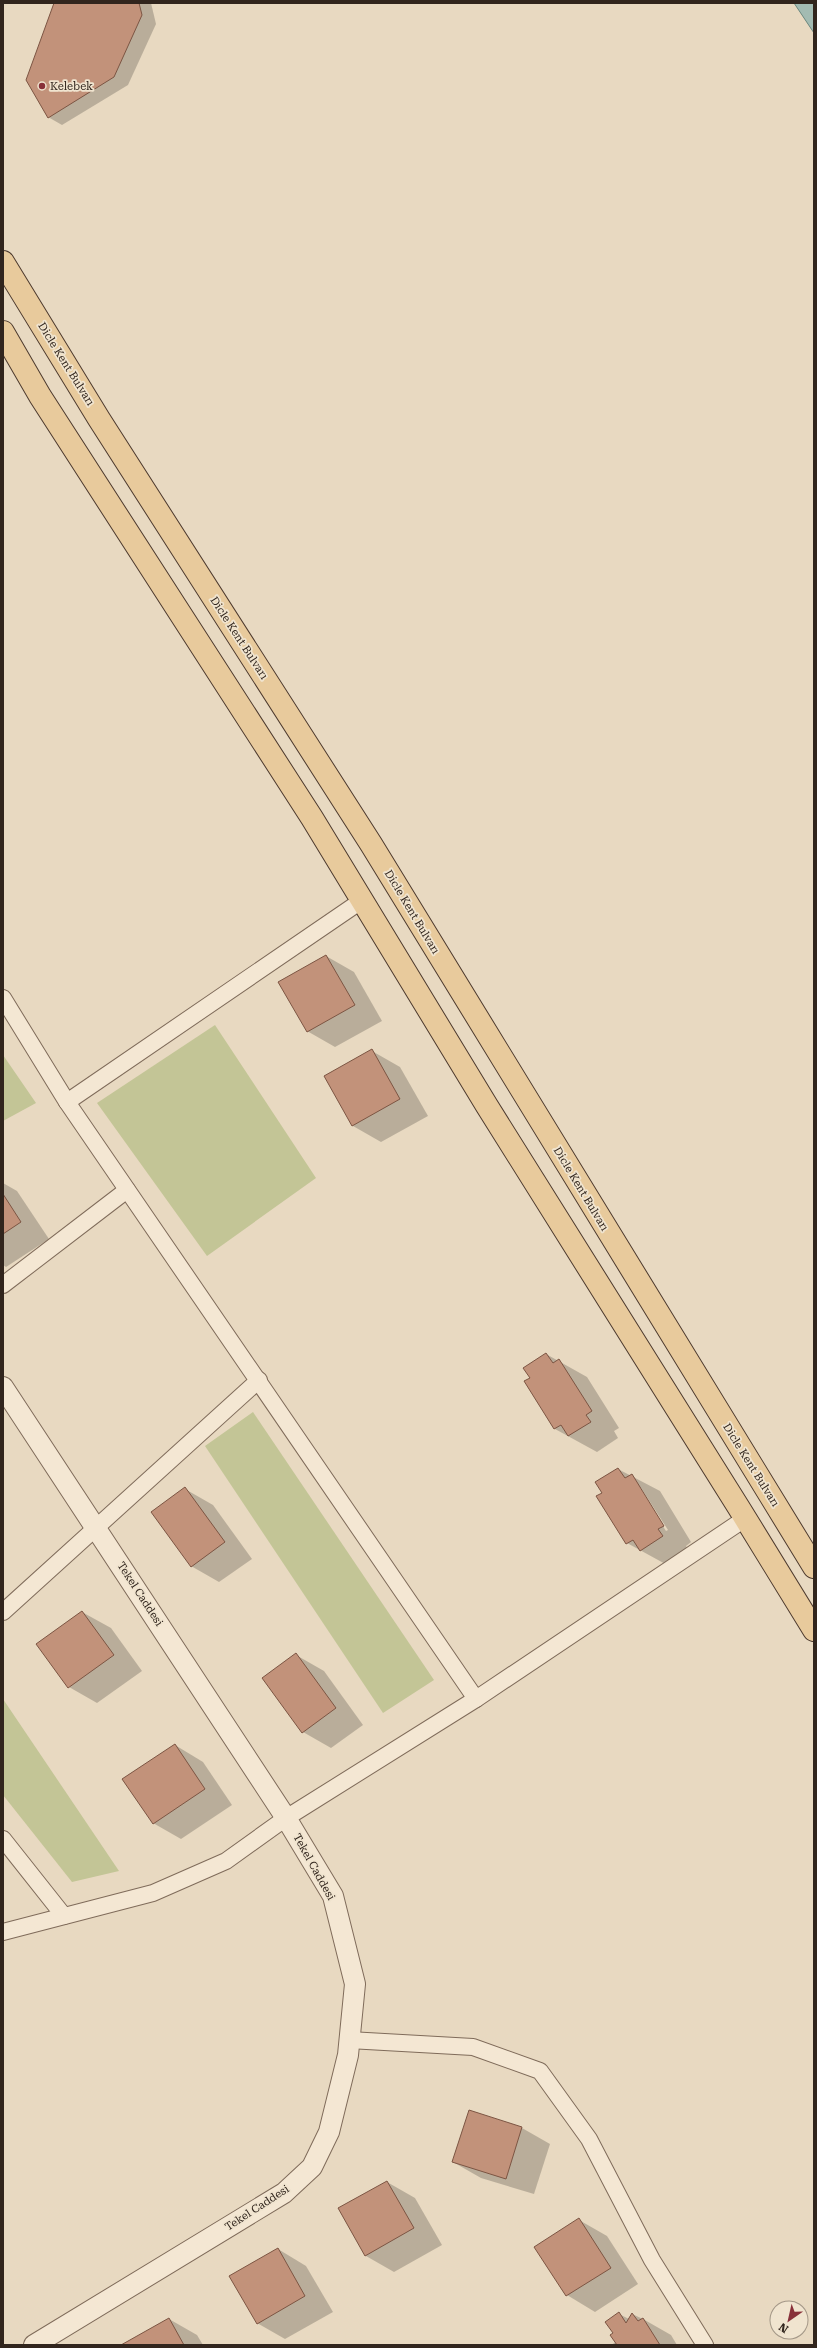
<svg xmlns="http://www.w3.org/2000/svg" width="817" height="2348" font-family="'Roboto Serif',serif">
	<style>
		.green { fill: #c3c596 }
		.water { fill: #a3bbb2; stroke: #6b877e }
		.shadow { fill: #0003; fill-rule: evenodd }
		.building { fill: #c2927a; stroke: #7c5543 }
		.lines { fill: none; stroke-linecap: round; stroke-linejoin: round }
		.minor-casing { stroke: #7f6b5a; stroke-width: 18 }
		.tertiary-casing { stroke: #7f6b5a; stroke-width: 22 }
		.primary-casing { stroke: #4d3a2e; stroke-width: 24 }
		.minor { stroke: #f4e7d3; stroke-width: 16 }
		.tertiary { stroke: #f4e7d3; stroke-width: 20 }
		.primary { stroke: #e8ca9c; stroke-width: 22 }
		.poi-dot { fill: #883139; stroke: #f0e4cf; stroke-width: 1.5 }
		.labels { text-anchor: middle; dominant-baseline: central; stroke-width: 3.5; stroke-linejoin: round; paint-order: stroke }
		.poi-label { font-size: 11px; fill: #31251d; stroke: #f0e4cf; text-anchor: start }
		.street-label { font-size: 11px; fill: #31251d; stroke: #f0e4cf }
	</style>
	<rect width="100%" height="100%" fill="#e8d9c1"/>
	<g class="green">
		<path d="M215 1025 316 1178 207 1256 97 1103Z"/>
		<path d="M3 1055 36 1103 3 1121Z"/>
		<path d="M253 1412 434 1680 383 1713 205 1446Z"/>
		<path d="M3 1699 119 1871 72 1882 3 1795Z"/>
	</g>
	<path class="water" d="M794 3H814V33Z"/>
	<g class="shadow">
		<path d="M55 3H151L156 24 128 85 62 125 48 117Z"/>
		<path d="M326 956 354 972 382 1021 335 1047 307 1031Z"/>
		<path d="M372 1051 400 1067 428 1116 381 1142 353 1126 325 1077Z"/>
		<path d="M3 1183 17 1191 49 1239 6 1267 3 1265Z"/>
		<path d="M546 1354 587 1377 619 1428 614 1431 618 1438 597 1452 555 1429 525 1382 531 1378Z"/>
		<path d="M618 1469 660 1491 691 1542 686 1546 690 1553 669 1566 627 1543 603 1493ZM639 1488H641L668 1530 666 1531Z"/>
		<path d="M185 1489 213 1505 252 1559 219 1582 191 1566Z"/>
		<path d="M82 1612 111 1628 142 1671 97 1703 69 1687Z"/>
		<path d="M296 1655 324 1671 363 1725 331 1748 303 1732Z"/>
		<path d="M175 1745 203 1762 232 1805 181 1839 153 1823Z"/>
		<path d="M469 2111 522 2128 550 2144 534 2194 481 2178 453 2162Z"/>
		<path d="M387 2182 415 2198 442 2245 394 2272 366 2256 339 2209Z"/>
		<path d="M579 2220 607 2236 638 2284 595 2312 567 2295Z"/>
		<path d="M278 2249 306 2266 333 2312 285 2339 257 2323Z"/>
		<path d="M619 2314 629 2319 632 2314 643 2319 671 2335 677 2345H611L616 2342 614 2333Z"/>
		<path d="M169 2319 197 2335 203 2345H123Z"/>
	</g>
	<g class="building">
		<path d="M54 3H139L142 15 114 77 48 118 26 80Z"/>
		<path d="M326 955 355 1005 307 1032 278 982Z"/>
		<path d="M372 1049 400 1099 352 1126 324 1076Z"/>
		<path d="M3 1194 21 1222 3 1234Z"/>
		<path d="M546 1353 553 1363 559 1359 592 1411 586 1415 591 1422 568 1436 561 1425 554 1429 524 1381 530 1378 523 1368Z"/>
		<path d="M618 1468 625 1478 632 1474 664 1526 658 1529 663 1536 640 1551 633 1540 626 1544 596 1496 602 1493 595 1482Z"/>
		<path d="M185 1487 225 1542 191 1567 151 1512Z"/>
		<path d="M82 1611 114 1655 68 1688 36 1644Z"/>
		<path d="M296 1653 336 1708 302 1733 262 1678Z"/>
		<path d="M175 1744 205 1789 153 1824 122 1779Z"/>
		<path d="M469 2110 522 2127 506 2179 452 2162Z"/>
		<path d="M387 2181 414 2228 365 2256 338 2208Z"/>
		<path d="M579 2218 611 2268 566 2296 534 2247Z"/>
		<path d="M278 2248 305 2296 257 2324 229 2276Z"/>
		<path d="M619 2312 626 2323 632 2313 638 2321 643 2318 660 2345H617L610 2335 613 2333 605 2322Z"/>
		<path d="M169 2318 184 2345H121Z"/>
	</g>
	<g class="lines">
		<defs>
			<g id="minor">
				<path d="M3 998 67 1102 476 1699"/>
				<path d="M67 1102 361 901"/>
				<path d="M3 1285 127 1190"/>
				<path d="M3 1612 259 1380"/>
				<path d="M3 1839 64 1916"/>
				<path d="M3 1932 153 1893 226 1861 286 1818 476 1699 746 1518"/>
				<path d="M349 2040 473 2047 540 2071 589 2139 652 2260 705 2345"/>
			</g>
			<path id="tertiary" d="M3 1387 286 1818 333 1896 355 1984 348 2055 329 2132 312 2167 284 2193 34 2345"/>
			<g id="primary">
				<path d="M3 262 99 419 371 844 814 1567"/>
				<path d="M3 332 40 396 312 818 487 1106 739 1508 814 1630"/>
			</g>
		</defs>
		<use href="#minor" class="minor-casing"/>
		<use href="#tertiary" class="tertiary-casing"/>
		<use href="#primary" class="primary-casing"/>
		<use href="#minor" class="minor"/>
		<use href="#tertiary" class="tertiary"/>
		<use href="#primary" class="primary"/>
	</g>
	<circle class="poi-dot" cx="42" cy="86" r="4"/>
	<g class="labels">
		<g class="poi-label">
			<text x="50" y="86">Kelebek</text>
		</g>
		<g class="street-label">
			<text transform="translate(66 364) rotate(58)">Dicle Kent Bulvarı</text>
			<text transform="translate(239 638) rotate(57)">Dicle Kent Bulvarı</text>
			<text transform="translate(412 912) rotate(59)">Dicle Kent Bulvarı</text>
			<text transform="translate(581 1189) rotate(59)">Dicle Kent Bulvarı</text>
			<text transform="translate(751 1465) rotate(58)">Dicle Kent Bulvarı</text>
			<text transform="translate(140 1594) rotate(57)">Tekel Caddesi</text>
			<text transform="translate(314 1867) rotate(61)">Tekel Caddesi</text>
			<text transform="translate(257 2208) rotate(-33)">Tekel Caddesi</text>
		</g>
	</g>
	<rect width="817" height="2348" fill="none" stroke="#31251d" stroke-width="8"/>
	<g transform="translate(789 2320) rotate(214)"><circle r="19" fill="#f0e4cf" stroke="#a49888"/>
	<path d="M0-3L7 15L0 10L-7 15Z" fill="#883139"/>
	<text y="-6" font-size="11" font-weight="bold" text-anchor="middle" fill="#31251d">N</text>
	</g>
</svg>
